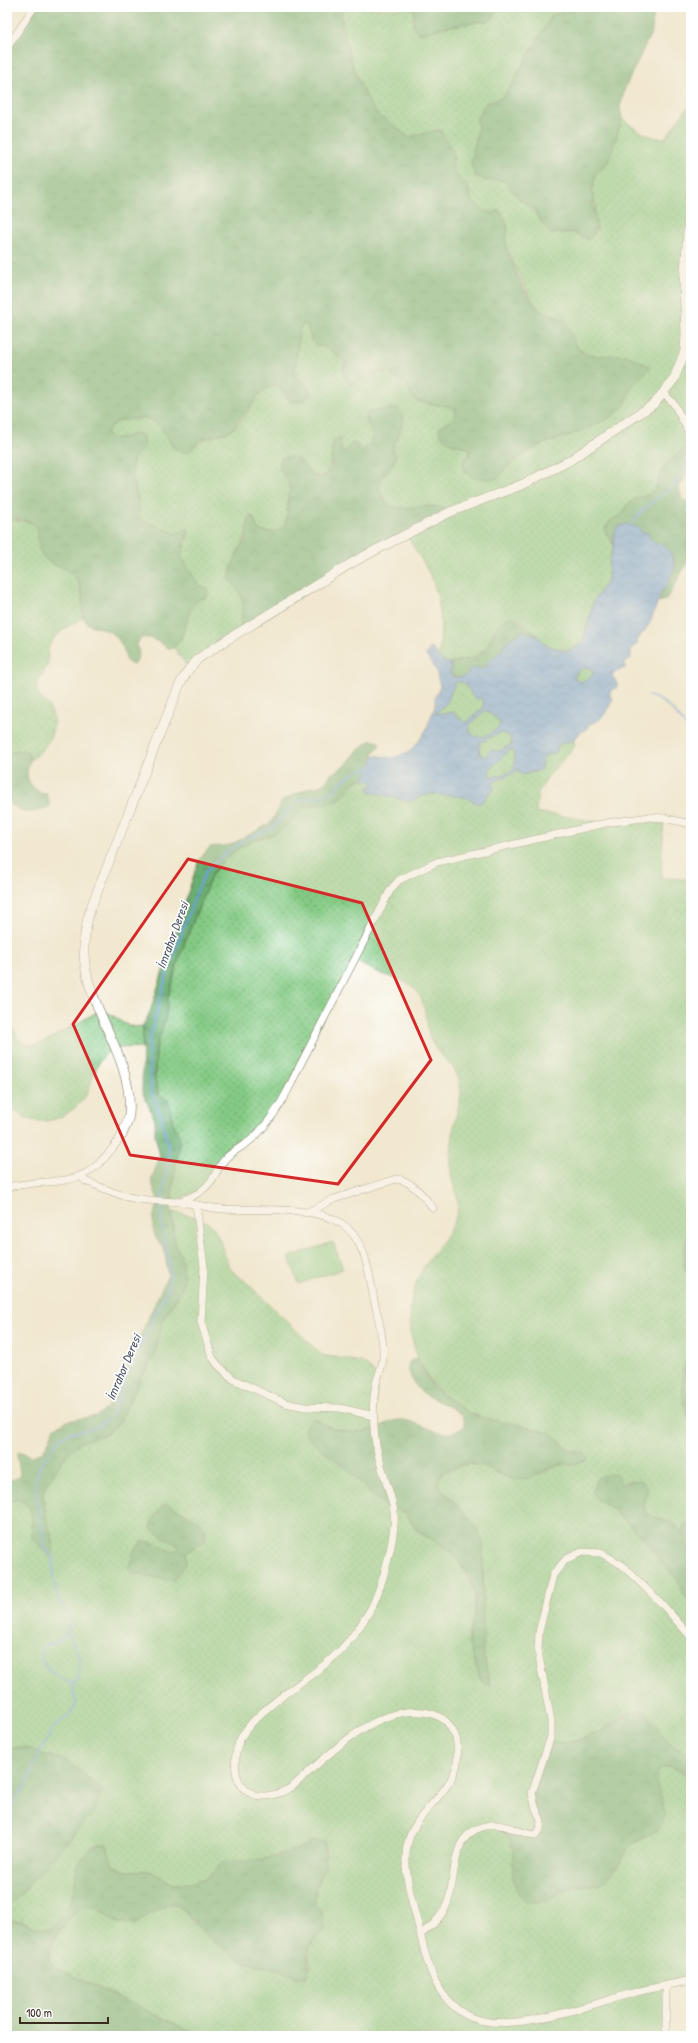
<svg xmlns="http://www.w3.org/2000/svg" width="698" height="2043" font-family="'Patrick Hand',sans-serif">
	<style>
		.grass { fill: url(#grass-dots); stroke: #607a51 }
		.forest { fill: url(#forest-crowns); stroke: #536c48 }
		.pitch { fill: #84ca84; stroke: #607a51 }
		.water { fill: url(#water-waves); stroke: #54647b; fill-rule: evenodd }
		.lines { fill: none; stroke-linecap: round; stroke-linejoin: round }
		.stream { stroke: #6d9fd8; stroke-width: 2 }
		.minor-casing { stroke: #7b6c5c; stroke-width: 8 }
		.tertiary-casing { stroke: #7b6c5c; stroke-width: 10 }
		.minor { stroke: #fff; stroke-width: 7 }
		.tertiary { stroke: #fff; stroke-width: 9 }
		.marked { fill: none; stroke: #d62828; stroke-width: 3; stroke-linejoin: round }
		.labels { text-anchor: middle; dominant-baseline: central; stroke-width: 3.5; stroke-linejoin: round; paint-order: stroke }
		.water-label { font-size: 13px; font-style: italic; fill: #4f5968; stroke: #fff }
	</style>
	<defs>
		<pattern id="grass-dots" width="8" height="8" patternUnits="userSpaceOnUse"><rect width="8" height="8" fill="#84ca84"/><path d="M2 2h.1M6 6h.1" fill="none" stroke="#6da46b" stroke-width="1.8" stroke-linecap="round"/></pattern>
		<pattern id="forest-crowns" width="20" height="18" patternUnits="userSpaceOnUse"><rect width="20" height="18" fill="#6bae72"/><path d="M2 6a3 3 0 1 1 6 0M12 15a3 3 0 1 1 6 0" fill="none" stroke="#598e5d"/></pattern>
		<pattern id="water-waves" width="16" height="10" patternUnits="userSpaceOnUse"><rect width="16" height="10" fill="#6d9fd8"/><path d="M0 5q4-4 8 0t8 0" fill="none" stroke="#5b82af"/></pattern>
	</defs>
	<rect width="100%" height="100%" fill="#fff"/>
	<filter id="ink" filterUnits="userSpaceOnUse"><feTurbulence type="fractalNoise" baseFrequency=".025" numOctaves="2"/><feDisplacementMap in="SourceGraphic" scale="8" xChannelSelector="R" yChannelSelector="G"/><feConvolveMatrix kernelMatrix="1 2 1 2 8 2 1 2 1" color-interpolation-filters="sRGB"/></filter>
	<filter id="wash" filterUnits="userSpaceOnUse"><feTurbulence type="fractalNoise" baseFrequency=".012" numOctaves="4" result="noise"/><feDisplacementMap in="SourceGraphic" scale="16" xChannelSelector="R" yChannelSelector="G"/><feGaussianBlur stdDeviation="0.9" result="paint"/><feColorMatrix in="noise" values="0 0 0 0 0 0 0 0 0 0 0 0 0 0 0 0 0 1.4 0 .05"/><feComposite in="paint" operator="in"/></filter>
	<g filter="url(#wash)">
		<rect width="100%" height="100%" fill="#f1e8cf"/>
		<g class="grass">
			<path d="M342 7 398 9 400 7H414L413 10 419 34 445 27 491 20 501 7H588L552 15 508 91 499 99 486 103 477 117 478 129 471 163 485 180H504L518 198 534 209 539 219 551 234 572 232 589 240 596 207 592 192 596 173 607 164 622 119C635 128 648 139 665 138L691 103V434L687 445 663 467 655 489 648 495 637 498 627 505 623 514 606 533 614 545 609 564 608 580 593 602 583 640C573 655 558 649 544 644L541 639 518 618 494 631 487 648 472 658 447 663 438 659C443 630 442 598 428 571 422 559 413 547 406 535L414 507C396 511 384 507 379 488 381 473 393 468 396 457L392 449 395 443 398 409C387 408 377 409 367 413L366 419 373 435 369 447 360 450 349 445 344 453 341 450V444L331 448 332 458 326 475C314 481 306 468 299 460L283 477C292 485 289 490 288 500 288 521 287 536 260 531L256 526 255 520C245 538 233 557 229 578 247 597 243 608 241 633L189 669 174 648C176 645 179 641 181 638 189 622 186 601 207 597L208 588 199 586 181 556 189 532 185 529 176 534C166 531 152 522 143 522L138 516C141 493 128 484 133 459L143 449V436L139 433C127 435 120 443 107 435V430C124 409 167 415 170 444L193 448C202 435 222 438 234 428 250 415 254 390 276 385L283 389 306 383 296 376 295 372 299 333 301 326 307 324 311 340 317 346 328 348 345 362 343 371 356 384 369 375 389 372 398 380 406 382C409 386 408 390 410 394 418 408 443 402 455 409L450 443 470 449 469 456 483 479 499 477 509 465 526 453 543 444 588 428 625 405 633 385 651 367 628 356 597 357 578 349 573 341 569 327 557 316 542 312 534 304 507 250 506 241 508 225 493 213 487 212 472 202 467 185 454 172 452 164 454 154 440 130 408 137C400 132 394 125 386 120 383 118 380 118 378 115 361 95 338 33 342 7Z"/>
			<path d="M12 520 30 522 35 524 52 564C83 569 82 593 83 618 70 625 52 634 48 650 47 655 49 661 47 666 44 673 35 682 37 691 39 699 48 703 51 710 59 730 46 750 30 760L29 755 14 753 7 755V521Z"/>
			<path d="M581 666 592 670 593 673 590 678 580 682 575 679 577 672Z"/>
			<path d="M455 682H463L471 690 472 695 483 700 484 707 466 723 453 712 435 714 447 703Z"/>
			<path d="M486 710 500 722V726L487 736 476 737 470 732 469 725Z"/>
			<path d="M500 732 509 736 512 744 500 751 491 750 485 757 480 755 479 743Z"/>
			<path d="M574 740 575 746 550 774 538 793 536 812 606 823 664 818 661 878 685 879 691 877V1226L685 1245 691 1283V1344L688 1352 691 1423V1520L684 1525 682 1532 691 1545V1561C686 1550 684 1535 676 1526 663 1512 635 1525 647 1494L633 1480 621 1483 597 1499 611 1508 646 1540 657 1556 678 1580 686 1597 691 1604V1755L670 1745 645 1711 626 1713 600 1732 566 1744 550 1741 541 1821 535 1835 492 1826C516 1836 515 1853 513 1876L555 1896 575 1886 598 1885 619 1866 623 1856 631 1845 657 1831 663 1799C657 1790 654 1780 659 1770 673 1759 679 1774 691 1779V1980L666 1986V2036H201L56 1968C53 1965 50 1962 49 1957 48 1943 70 1919 79 1908L95 1907 117 1923H136L153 1912 172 1903 182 1908 192 1922 228 1951 292 1974 296 1977 311 1967C306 1947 311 1943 325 1929L322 1913 315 1904V1888L327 1855 324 1842C309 1840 294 1852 279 1856 266 1859 253 1862 240 1862 235 1862 230 1860 225 1861 220 1863 220 1866 217 1870 208 1878 193 1884 181 1885 167 1885 158 1872 145 1870 139 1870 132 1872 126 1871 112 1869 109 1856 107 1844L76 1883 74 1894 65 1914 51 1929 36 1928 22 1921H7V1914L11 1904 72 1837 52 1755H44L27 1747 7 1749V1500C11 1502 15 1499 19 1500 38 1505 29 1527 33 1540 40 1544 44 1550 50 1556L53 1552V1540L47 1522 43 1495 45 1486 66 1455 75 1446 86 1440 104 1435 118 1424 141 1377 155 1355 163 1318 178 1297 177 1249 174 1241 172 1212C183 1214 206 1218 213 1227 225 1244 223 1270 244 1280L322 1355 361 1362 371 1369 378 1378 374 1429C352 1436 334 1430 315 1419L312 1442 344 1466 384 1505 406 1514 419 1533 441 1544 456 1556 470 1580 475 1593V1616L469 1634V1645L481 1681 490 1685 483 1651 482 1599 484 1570 456 1503 438 1485 439 1477 443 1472 467 1464 487 1466 498 1473 539 1475 559 1465 585 1462V1453C581 1452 576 1452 572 1451 563 1447 557 1436 548 1433 524 1424 495 1424 473 1414 422 1392 397 1334 417 1281 427 1255 453 1236 458 1208 460 1197 451 1184 451 1172 450 1156 452 1138 455 1122 457 1107 463 1099 460 1083 456 1063 439 1059 431 1040 425 1023 427 999 413 987 406 981 393 978 385 975 374 971 365 966 354 961L270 1119 227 1157 207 1187 172 1202 176 1160 179 1152 168 1100 159 1095 155 1079 156 1048 166 1016 168 997 181 952 212 874 224 860 239 848 253 840 275 834 288 824 303 808 336 801 344 795 351 786 360 779 372 781 374 787 372 788V793L387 795 407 802 418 799 423 795 432 794 465 797 475 801 484 800 493 790V782L517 768 519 769 518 772 525 774 541 770V765L545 756 556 752 559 744Z"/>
			<path d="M510 749 513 751 515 761 513 770 499 776 491 777 489 770Z"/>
			<path d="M99 1011C118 1012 120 1030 143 1026L142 1048C128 1047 115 1046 104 1056 92 1067 93 1090 81 1102 64 1120 39 1129 18 1113 14 1111 9 1107 8 1103 4 1093 11 1071 11 1060 13 1045 7 1032 7 1018L20 1041 27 1045 40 1044Z"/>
		</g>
		<g class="forest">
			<path d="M34 7H342C338 33 361 95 378 115 380 118 383 118 386 120 394 125 400 131 408 137L440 130 454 154 452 164 454 172 467 185 472 202 487 212 493 213 499 210C513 225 504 232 507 250 513 265 529 305 542 312 550 316 558 316 566 320 570 328 571 339 576 346 587 363 612 352 628 356 636 359 644 363 651 367L633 385 625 405 615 414 604 421 571 435 543 444 526 453 509 465 499 477 495 479 474 478 464 471 463 461 470 454V449C458 443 441 445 439 429L441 426 454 419 455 409C443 402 418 408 410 394 408 390 409 386 406 382L398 380 389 372 369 375 356 384 349 383 343 376 345 362 328 348 317 346 311 340 307 324 301 326 299 333 295 372C298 382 310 382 310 395L304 401 293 402 288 399 280 387 276 385 270 386 261 392 232 430 200 440 188 453 182 452 173 448 167 435 161 428 153 420 147 418 117 421 107 430V435C120 443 127 435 140 433L143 436V449L133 459C128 484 141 493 139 516L143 522C152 522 166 531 176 534L185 529H189L181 556 199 586 208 588 207 597C186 601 189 623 181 638 179 641 176 645 174 648L170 649C159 643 153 636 140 638L137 645 139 654 135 664 132 665 126 661C124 644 117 633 100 628 95 626 89 626 86 622 79 613 85 597 80 586 71 562 51 570 42 555 35 545 41 529 34 524 28 519 14 519 7 521V48Z"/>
			<path d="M414 7H501L491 20 445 27 419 34 413 26Z"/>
			<path d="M588 7H654L652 31 625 88 620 107 622 119 616 139 607 164 596 173 592 192 597 228 589 240 572 232 551 234 539 219 534 209 518 198 504 180H485L475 176 471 163 478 129 477 117 486 103 499 99 508 91 552 15Z"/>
			<path d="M391 409H398L404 417 400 432 392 449 396 457C393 467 382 472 380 483 378 488 380 493 382 497 394 517 412 504 430 506 437 506 443 508 450 512L393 541 241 633C239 605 251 602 229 578L237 553 245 541 249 517 253 516 256 526 260 531C286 536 288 522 288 501 288 496 291 490 290 486 286 473 277 475 281 458 288 457 294 456 299 460 305 465 316 485 326 475 335 467 330 450 334 440L340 438 341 450 344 452 349 445 353 443 358 445 360 450 369 447 373 435 366 419 367 413 375 410Z"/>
			<path d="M691 434V469L679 487 680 493 683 500 691 503V556L666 600 659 602 664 588 666 589 670 573 674 569V558L658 543 651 542 648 532 641 534 640 529 636 528 613 538 614 545 606 533 605 528 610 521 623 514 627 505 637 498 648 495 655 489 663 467 687 445Z"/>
			<path d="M513 616 537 636 523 631 520 632 504 643 502 651 488 662 485 668H472L464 677 451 676V663C462 659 473 660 481 653 496 641 491 622 513 616Z"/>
			<path d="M371 740 379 742 380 745C375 750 371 756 372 762L368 766V773L364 779 357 780 344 795 335 801 303 808 288 824 275 834 253 840 239 848 224 860 212 874 181 952 168 997 166 1016 156 1048 155 1079 159 1095 168 1100 170 1104 171 1117 180 1139 171 1196 174 1241 182 1259 184 1277 182 1289 163 1318 155 1355 141 1377 118 1424 104 1435 86 1440 75 1446 66 1455 45 1486 43 1495 47 1522 53 1540V1555L50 1557C44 1551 40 1544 33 1540 29 1528 38 1505 19 1500 15 1499 11 1502 7 1500V1481L18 1478 20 1474 17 1455 19 1451 31 1456 41 1453 47 1445 55 1427 67 1421 96 1416 107 1408 168 1275 164 1248 155 1237 153 1227V1217L159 1202 151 1181 160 1156 155 1135V1120L142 1091 143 1026 150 1012 172 942 181 922 187 895 199 860 210 847 230 845 267 825 273 819 283 800 309 788 320 786 326 782 331 774 346 765 357 751Z"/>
			<path d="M17 750 26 751C33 760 29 763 27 772 26 782 37 794 47 794L50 806C31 816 24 812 7 803V755Z"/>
			<path d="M691 1226V1283C678 1263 684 1247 691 1226Z"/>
			<path d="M691 1344V1423C678 1400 681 1367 691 1344Z"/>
			<path d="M416 1358 433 1386 443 1395 466 1411 482 1418 516 1424 550 1433 571 1451 585 1453 589 1458C583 1464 569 1464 560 1465 544 1468 534 1481 516 1479 490 1475 482 1455 452 1468 442 1473 439 1474 438 1485 454 1505 476 1518 483 1543V1651L490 1686 481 1681 469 1645V1634L475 1616V1593L470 1580 456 1556 441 1544 419 1533 406 1514 384 1505 376 1499 344 1466 312 1442 306 1436 304 1429 310 1420 315 1419C334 1430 354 1437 376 1428 383 1426 391 1420 399 1420 421 1419 446 1446 465 1425 462 1401 421 1405 411 1377 409 1371 407 1368 409 1362Z"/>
			<path d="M609 1474 617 1475 621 1483C627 1484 634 1480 641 1480L648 1487C647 1493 645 1497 644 1502 641 1523 668 1515 677 1527 694 1549 691 1578 691 1604L686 1597 678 1580 657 1556 646 1540 611 1508 597 1499 592 1491 597 1478Z"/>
			<path d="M165 1504C173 1505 201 1521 204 1527 206 1531 206 1535 205 1540L186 1553V1564L173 1581 131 1573 128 1570 133 1553 142 1541C155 1540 164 1552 176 1551L179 1549 177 1545 151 1529C150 1519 159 1511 165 1504Z"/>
			<path d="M691 1520V1545L682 1532 684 1525Z"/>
			<path d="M636 1711H645L670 1745 691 1755V1779C679 1774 673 1759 659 1770 651 1788 670 1803 663 1822 658 1835 641 1836 632 1845 621 1855 619 1869 607 1879 597 1887 587 1883 575 1886 559 1890 533 1917 518 1892 503 1867 529 1841 491 1825L526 1834 540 1830 532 1793 550 1740C567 1748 591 1737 606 1728 617 1722 624 1714 636 1711Z"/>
			<path d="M27 1747 44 1755 66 1760 103 1790 93 1813 11 1904 7 1901V1749Z"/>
			<path d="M314 1841 324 1842 326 1865 315 1888V1904L322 1913 325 1930C318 1936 307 1944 308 1956 309 1965 310 1968 307 1977H296L283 1971 244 1962 204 1934 182 1908 172 1903 153 1912 136 1923H117L95 1907 79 1908C70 1918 48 1943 49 1957 50 1962 53 1965 56 1968L201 2036H7V1921H22L36 1928 51 1929 65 1914 74 1894 77 1866 93 1846 107 1844C109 1852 110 1864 118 1868 126 1874 136 1869 145 1871 167 1874 167 1891 196 1881 204 1879 212 1875 217 1869 220 1865 221 1862 226 1861 232 1859 241 1862 247 1861 271 1859 293 1853 314 1841Z"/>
		</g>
		<path class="pitch" d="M333 1242 343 1269 299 1284 289 1257Z"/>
		<path class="water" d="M627 524 640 528 642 534 648 532 651 541C666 542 673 553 675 567 670 574 670 581 666 589L664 588C660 592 654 616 648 626 644 633 637 637 637 644L631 649V658L625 663 626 668 620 669 612 675 617 683V687L610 692V696L613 699C606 713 604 720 589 724V727L580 733 574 740 559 744 555 753 545 756 541 765V770L529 772 524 775 518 772 519 769 517 768 516 772 494 782 493 785 495 788 490 792 481 803H476L465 797 432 794 423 795 411 802 369 791 368 786 370 785 373 788 372 781 365 780 364 777 368 772V766L372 762 374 755 394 758 410 751 419 741 426 730 435 706V697L440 687 436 670 426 655 430 648C439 650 435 663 451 663L450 674 453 677H464L472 668H485L489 660 502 651 504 643 523 631 537 636 546 645 564 651 572 650 580 645 585 635 594 600 608 580 609 561 614 545V534L618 526ZM581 667 583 670 587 667 592 670 593 673 590 678 580 682 575 679V674ZM455 682H463C469 687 470 695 477 699L482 698 484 707 466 723 452 712 435 714 447 703ZM486 710 500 722V726L487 736 476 737 470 732 469 725ZM502 732 509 736 512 744 500 751 491 750 485 757 480 755 479 743ZM510 749 513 751 515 761 513 770 499 776 491 777 489 770Z"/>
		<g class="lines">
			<g class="stream">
				<path d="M631 524 643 510 679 480 687 462 691 450"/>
				<path d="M649 696C666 699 681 719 691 733"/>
				<path d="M162 1199 169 1151 162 1119 151 1091 148 1045 168 970 197 891 206 871 229 850 248 838 272 828 297 800 320 797 333 792 342 781 358 771 368 768"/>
				<path d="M66 1633 58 1641 42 1647C36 1667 59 1678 74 1684"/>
				<path d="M7 1837 9 1834 12 1809 15 1799 28 1782 38 1754 48 1739 51 1730 70 1714 75 1707 76 1703 73 1692 74 1685 80 1673 79 1656 75 1652 73 1640 66 1633 71 1621 70 1613 63 1606 58 1597 53 1578 54 1559 45 1547 35 1488 36 1477 41 1464 57 1441 68 1433 88 1430 98 1426 108 1419 113 1412 129 1370 169 1286C173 1259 158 1233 162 1206"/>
			</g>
		</g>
	</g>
	<g filter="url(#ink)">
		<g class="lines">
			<defs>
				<g id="minor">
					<path d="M7 48 34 7"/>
					<path d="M664 393 674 404 691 436"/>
					<path d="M81 1177 87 1182C102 1187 117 1195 132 1198 148 1201 164 1201 180 1202 194 1204 209 1208 223 1209 256 1211 312 1205 341 1223 366 1240 369 1273 374 1300 378 1317 384 1338 383 1357 383 1366 378 1375 376 1384 373 1398 373 1414 374 1427 375 1455 387 1480 393 1506 399 1530 381 1591 369 1612 359 1629 344 1648 329 1661 305 1682 244 1716 237 1748 228 1791 256 1808 292 1787 326 1757 374 1706 423 1712 432 1713 444 1717 449 1725 451 1729 455 1734 456 1738 458 1745 458 1761 456 1768 446 1798 413 1814 407 1846 402 1875 415 1909 421 1937 428 1967 437 1999 466 2015 506 2037 588 2005 629 1994 650 1988 670 1985 691 1980"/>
					<path d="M7 1187C66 1175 83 1194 122 1135"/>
					<path d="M180 1201C196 1196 206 1190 215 1175 218 1168 222 1162 227 1157 234 1150 244 1146 252 1139 272 1121 285 1098 296 1073L391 889 399 880 437 862 606 823 650 817 664 818 691 824"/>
					<path d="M196 1205 204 1267 201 1322 212 1357 218 1365 233 1379 285 1403 305 1407 340 1408 374 1416"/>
					<path d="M306 1213 334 1199 396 1179C412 1180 424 1197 433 1208"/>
					<path d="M421 1934C430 1927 438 1921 444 1910 461 1881 443 1833 490 1825 507 1823 520 1834 535 1835L540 1830 541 1821 535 1806 532 1793 551 1736V1721L538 1651 539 1632 553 1575 566 1559 582 1552 601 1553 622 1565 662 1604 691 1637"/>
					<path d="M666 1986V2036"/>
				</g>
				<path id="tertiary" d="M122 1135C124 1129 128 1122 129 1115 134 1061 92 1016 85 964 82 945 85 928 90 910L179 686 189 669 199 658 217 646 355 561 393 541 450 512 521 485 569 461 655 403 674 379 685 351 686 334 684 284 691 192"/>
			</defs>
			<use href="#minor" class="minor-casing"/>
			<use href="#tertiary" class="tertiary-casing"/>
			<use href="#minor" class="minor"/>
			<use href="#tertiary" class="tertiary"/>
		</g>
	</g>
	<path d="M0 0H698V2043H0ZM188 859 362 903 431 1060 338 1184 130 1155 73 1024Z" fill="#f1e8cf" fill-opacity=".55" fill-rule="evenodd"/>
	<path class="marked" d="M188 859 362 903 431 1060 338 1184 130 1155 73 1024Z"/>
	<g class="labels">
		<g class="water-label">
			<text transform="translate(172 935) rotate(-70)">İmrahor Deresi</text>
			<text transform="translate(123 1367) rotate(-67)">İmrahor Deresi</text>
		</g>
	</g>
	<rect width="698" height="2043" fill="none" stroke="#fff" stroke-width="24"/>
	<path d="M20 2017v6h88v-6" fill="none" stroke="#3b2a1e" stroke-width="2"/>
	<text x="26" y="2017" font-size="12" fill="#3b2a1e" stroke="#ffffff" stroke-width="3" paint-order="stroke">100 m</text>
</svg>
